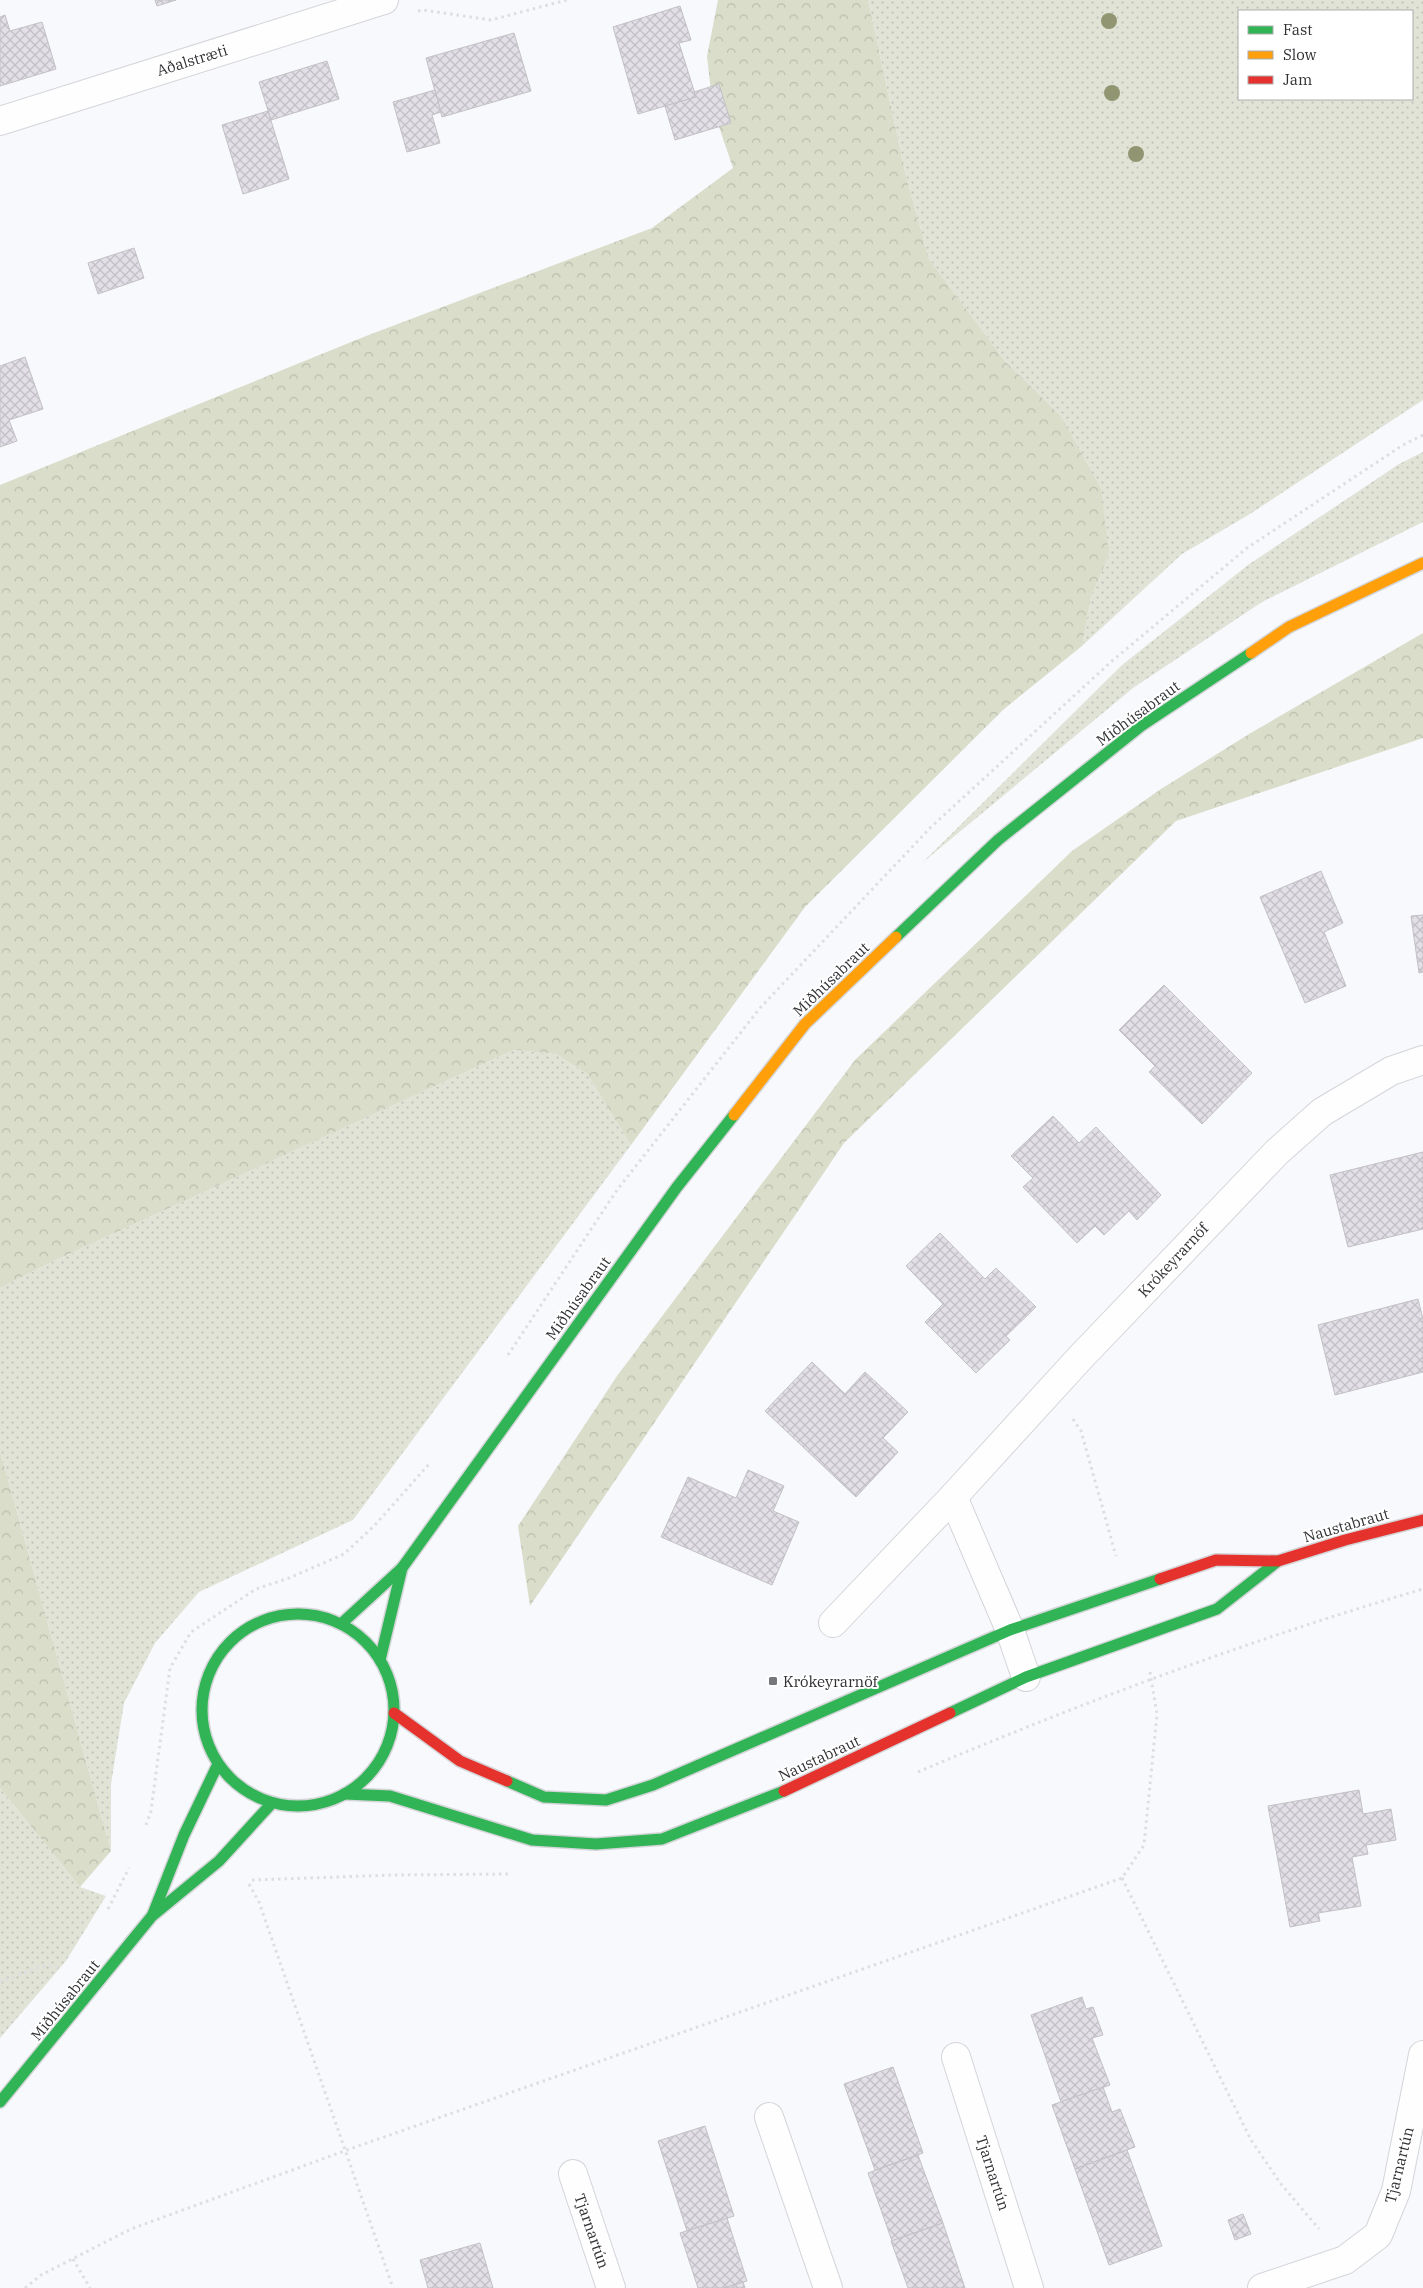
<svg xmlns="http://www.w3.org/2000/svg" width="1423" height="2288" font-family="'IBM Plex Serif',serif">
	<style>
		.grass { fill: url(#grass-dots); fill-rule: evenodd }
		.forest { fill: url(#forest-crowns) }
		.building { fill: url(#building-cross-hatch); stroke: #c2c1c4 }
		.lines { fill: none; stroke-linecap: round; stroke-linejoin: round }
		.street-casing { stroke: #d4d5d8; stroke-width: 30 }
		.fast-casing { stroke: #d4d5d8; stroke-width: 14 }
		.slow-casing { stroke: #d4d5d8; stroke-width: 14 }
		.jam-casing { stroke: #d4d5d8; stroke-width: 14 }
		.path { stroke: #dededf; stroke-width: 3; stroke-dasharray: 2.5 4; stroke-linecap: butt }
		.street { stroke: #fefeff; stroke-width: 28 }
		.fast { stroke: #30b455; stroke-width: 11 }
		.slow { stroke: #ff9f0a; stroke-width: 11 }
		.jam { stroke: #e5322d; stroke-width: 11 }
		.tree { fill: #919572 }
		.poi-dot { fill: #76777a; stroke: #fff; stroke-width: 2 }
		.labels { text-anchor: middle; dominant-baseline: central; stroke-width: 4; stroke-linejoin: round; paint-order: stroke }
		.street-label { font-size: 15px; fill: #303134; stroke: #fff }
		.poi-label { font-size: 15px; fill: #303134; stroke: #fff; text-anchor: start }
	</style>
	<defs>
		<pattern id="grass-dots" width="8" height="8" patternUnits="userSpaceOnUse" patternTransform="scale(1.25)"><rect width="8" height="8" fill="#e0e3d6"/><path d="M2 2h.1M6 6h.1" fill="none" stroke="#c0c3b8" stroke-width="1.8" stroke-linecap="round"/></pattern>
		<pattern id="forest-crowns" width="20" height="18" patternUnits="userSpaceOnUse" patternTransform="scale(1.25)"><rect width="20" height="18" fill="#d9ddca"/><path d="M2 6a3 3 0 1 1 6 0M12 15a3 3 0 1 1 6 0" fill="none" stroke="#bbbeae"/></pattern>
		<pattern id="building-cross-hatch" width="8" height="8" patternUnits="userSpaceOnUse" patternTransform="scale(1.25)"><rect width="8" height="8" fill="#e2dfe6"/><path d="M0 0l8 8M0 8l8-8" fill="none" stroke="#c2c0c6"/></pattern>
	</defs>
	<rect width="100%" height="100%" fill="#f8f9fd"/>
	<g class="grass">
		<path d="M868 0H1423V400L1250 514 1182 554 1082 646 1091 597 1109 555 1060 415 1005 361 929 259 906 176ZM1239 11H1412V99H1239Z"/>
		<path d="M1423 452V522L1262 602 1133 688 922 863 1122 665 1248 565 1399 464Z"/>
		<path d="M514 1050 556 1054 587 1074 631 1145 353 1520 199 1592 155 1643 124 1703 111 1784V1851L0 1451V1288L54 1261Z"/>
		<path d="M0 1788 80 1887 106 1896 66 1961 0 2038Z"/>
	</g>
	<g class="forest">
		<path d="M718 0H868L906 176 929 259 1005 361 1060 415 1101 489 1109 555 1091 597 1082 646 1004 709 805 907 631 1145 587 1074 556 1054 514 1050 54 1261 0 1288V485L366 336 652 228 733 168 713 109 707 56Z"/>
		<path d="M1423 633V738L1176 821 844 1143 530 1606 518 1526 617 1376 855 1060 1072 851 1161 789 1249 734Z"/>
		<path d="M0 1451 111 1851 80 1887 0 1788Z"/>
	</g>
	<g class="building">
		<path d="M155 0H176L157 6Z"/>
		<path d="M680 6 691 40 679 43 696 97 638 114 613 27Z"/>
		<path d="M5 15 10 31 42 22 56 69 0 86V17Z"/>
		<path d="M514 33 531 91 442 117 426 58Z"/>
		<path d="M327 61 339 99 271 120 259 82Z"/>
		<path d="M719 84 731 123 675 140 665 106 696 97 694 92Z"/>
		<path d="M435 90 441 112 432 115 440 143 407 152 393 102Z"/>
		<path d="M268 111 289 179 243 194 222 125Z"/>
		<path d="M134 248 144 278 98 294 88 263Z"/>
		<path d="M25 357 43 409 9 420 17 441 0 447V366Z"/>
		<path d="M1321 871 1343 923 1324 932 1346 986 1305 1003 1260 897Z"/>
		<path d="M1423 915V972L1419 973 1411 916Z"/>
		<path d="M1164 985 1252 1073 1202 1124 1149 1072 1155 1066 1119 1030Z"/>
		<path d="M1053 1116 1079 1143 1096 1127 1161 1195 1137 1220 1129 1211 1104 1235 1095 1226 1077 1243 1023 1187 1033 1178 1011 1156Z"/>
		<path d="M1423 1152V1229L1348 1247 1330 1175Z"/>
		<path d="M940 1233 985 1279 996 1268 1036 1307 1006 1336 1010 1340 976 1373 925 1322 943 1304 906 1266Z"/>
		<path d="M1418 1299 1423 1319V1372L1335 1395 1318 1325Z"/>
		<path d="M812 1362 845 1394 865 1372 908 1412 883 1438 898 1452 856 1497 765 1411Z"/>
		<path d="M748 1470 784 1486 773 1511 799 1522 772 1585 661 1537 688 1477 736 1498Z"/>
		<path d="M1359 1790 1363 1814 1391 1809 1396 1840 1366 1845 1368 1854 1352 1857 1361 1906 1318 1913 1320 1921 1290 1927 1268 1806Z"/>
		<path d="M1082 1997 1086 2009 1093 2007 1103 2035 1092 2038 1110 2085 1061 2102 1031 2015Z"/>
		<path d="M893 2067 923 2153 875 2170 844 2084Z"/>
		<path d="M1103 2087 1112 2112 1120 2109 1135 2147 1075 2169 1052 2105Z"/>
		<path d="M705 2126 734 2216 687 2231 658 2141Z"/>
		<path d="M1127 2150 1162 2246 1109 2265 1075 2169Z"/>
		<path d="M918 2155 943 2223 892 2241 868 2173Z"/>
		<path d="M1243 2214 1251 2234 1235 2240 1228 2220Z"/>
		<path d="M727 2218 747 2281 724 2288H698L680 2233Z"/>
		<path d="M943 2223 965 2288H908L891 2241Z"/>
		<path d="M480 2243 493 2288H428L420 2260Z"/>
		<path d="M743 2282 745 2288H724Z"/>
	</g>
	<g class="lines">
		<defs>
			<g id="street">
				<path d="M0 121 384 0"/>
				<path d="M953 1497 1010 1630 1026 1677"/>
				<path d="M833 1623 953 1497 1079 1359 1277 1152 1322 1112 1391 1071 1423 1060"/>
				<path d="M956 2057 1029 2288"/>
				<path d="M769 2117 828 2288"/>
				<path d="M573 2174 611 2288"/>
				<path d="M1262 2288 1345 2260 1378 2235 1396 2191 1423 2055"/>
			</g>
			<g id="fast">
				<path d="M896 937 998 840 1141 726 1251 653"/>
				<circle cx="298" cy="1710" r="96"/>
				<path d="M341 1624 402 1568 677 1187 734 1115"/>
				<path d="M380 1660 402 1568"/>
				<path d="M950 1713 1026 1677 1217 1609 1278 1561"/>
				<path d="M507 1781 544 1797 606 1800 653 1785 1010 1630 1160 1579"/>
				<path d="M345 1794 390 1796 532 1840 596 1844 662 1839 784 1791"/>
				<path d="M153 1914 184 1835 218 1764"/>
				<path d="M0 2102 152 1916 219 1861 272 1803"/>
			</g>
			<g id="slow">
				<path d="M1251 653 1289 627 1423 563"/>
				<path d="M734 1115 805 1024 896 937"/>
			</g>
			<g id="jam">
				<path d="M1160 1579 1216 1560 1278 1561 1345 1540 1423 1520"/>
				<path d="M394 1713 460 1761 507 1781"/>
				<path d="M784 1791 950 1713"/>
			</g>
		</defs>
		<use href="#street" class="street-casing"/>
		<use href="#fast" class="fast-casing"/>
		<use href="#slow" class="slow-casing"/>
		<use href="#jam" class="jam-casing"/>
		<g class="path">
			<path d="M418 11 423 10 491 20 567 0"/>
			<path d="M508 1355 617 1190 760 1008 931 827 1112 661 1247 548 1403 445 1423 435"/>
			<path d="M1073 1419 1081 1431 1116 1556"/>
			<path d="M918 1772C1083 1702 1252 1639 1423 1589"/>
			<path d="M146 1825 151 1811 170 1668 191 1632 256 1589 289 1578 344 1554 375 1525 430 1463"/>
			<path d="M1122 1878 1251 2140 1281 2184 1319 2229"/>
			<path d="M252 1880 394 1875 511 1874"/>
			<path d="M249 1884 259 1902 393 2288"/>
			<path d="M108 1909 129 1868"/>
			<path d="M0 1982 42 1966 62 1967"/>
			<path d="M73 2259 90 2288"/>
			<path d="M25 2288 41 2275 131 2229 347 2150 1122 1878 1144 1845 1157 1714 1150 1672"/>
		</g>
		<use href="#street" class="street"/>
		<use href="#fast" class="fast"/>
		<use href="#slow" class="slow"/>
		<use href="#jam" class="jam"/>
	</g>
	<g class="tree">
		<circle cx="1109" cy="21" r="8"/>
		<circle cx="1112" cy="93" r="8"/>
		<circle cx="1136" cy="154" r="8"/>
	</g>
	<rect class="poi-dot" x="768" y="1676" width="10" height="10" rx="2.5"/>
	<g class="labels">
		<g class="street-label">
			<text transform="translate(192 60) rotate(-17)">Aðalstræti</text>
			<text transform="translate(1138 713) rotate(-36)">Miðhúsabraut</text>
			<text transform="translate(831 979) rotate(-44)">Miðhúsabraut</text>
			<text transform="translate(1173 1260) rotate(-47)">Krókeyrarnöf</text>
			<text transform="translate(578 1298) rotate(-54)">Miðhúsabraut</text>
			<text transform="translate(1346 1525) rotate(-16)">Naustabraut</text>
			<text transform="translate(819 1758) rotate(-25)">Naustabraut</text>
			<text transform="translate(65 2000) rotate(-51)">Miðhúsabraut</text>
			<text transform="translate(1399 2165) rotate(-76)">Tjarnartún</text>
			<text transform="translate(993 2173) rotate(72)">Tjarnartún</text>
			<text transform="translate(592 2231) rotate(71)">Tjarnartún</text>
		</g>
		<g class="poi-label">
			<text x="783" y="1681">Krókeyrarnöf</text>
		</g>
	</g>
	<rect x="1238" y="10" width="175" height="90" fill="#ffffff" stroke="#acadae"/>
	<rect x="1248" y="26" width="25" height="8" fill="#30b455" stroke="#acadae"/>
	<text x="1283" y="35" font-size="15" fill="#303134">Fast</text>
	<rect x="1248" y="51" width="25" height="8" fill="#ff9f0a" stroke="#acadae"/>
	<text x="1283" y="60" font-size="15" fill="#303134">Slow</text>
	<rect x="1248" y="76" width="25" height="8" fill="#e5322d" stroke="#acadae"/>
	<text x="1283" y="85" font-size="15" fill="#303134">Jam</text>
</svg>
